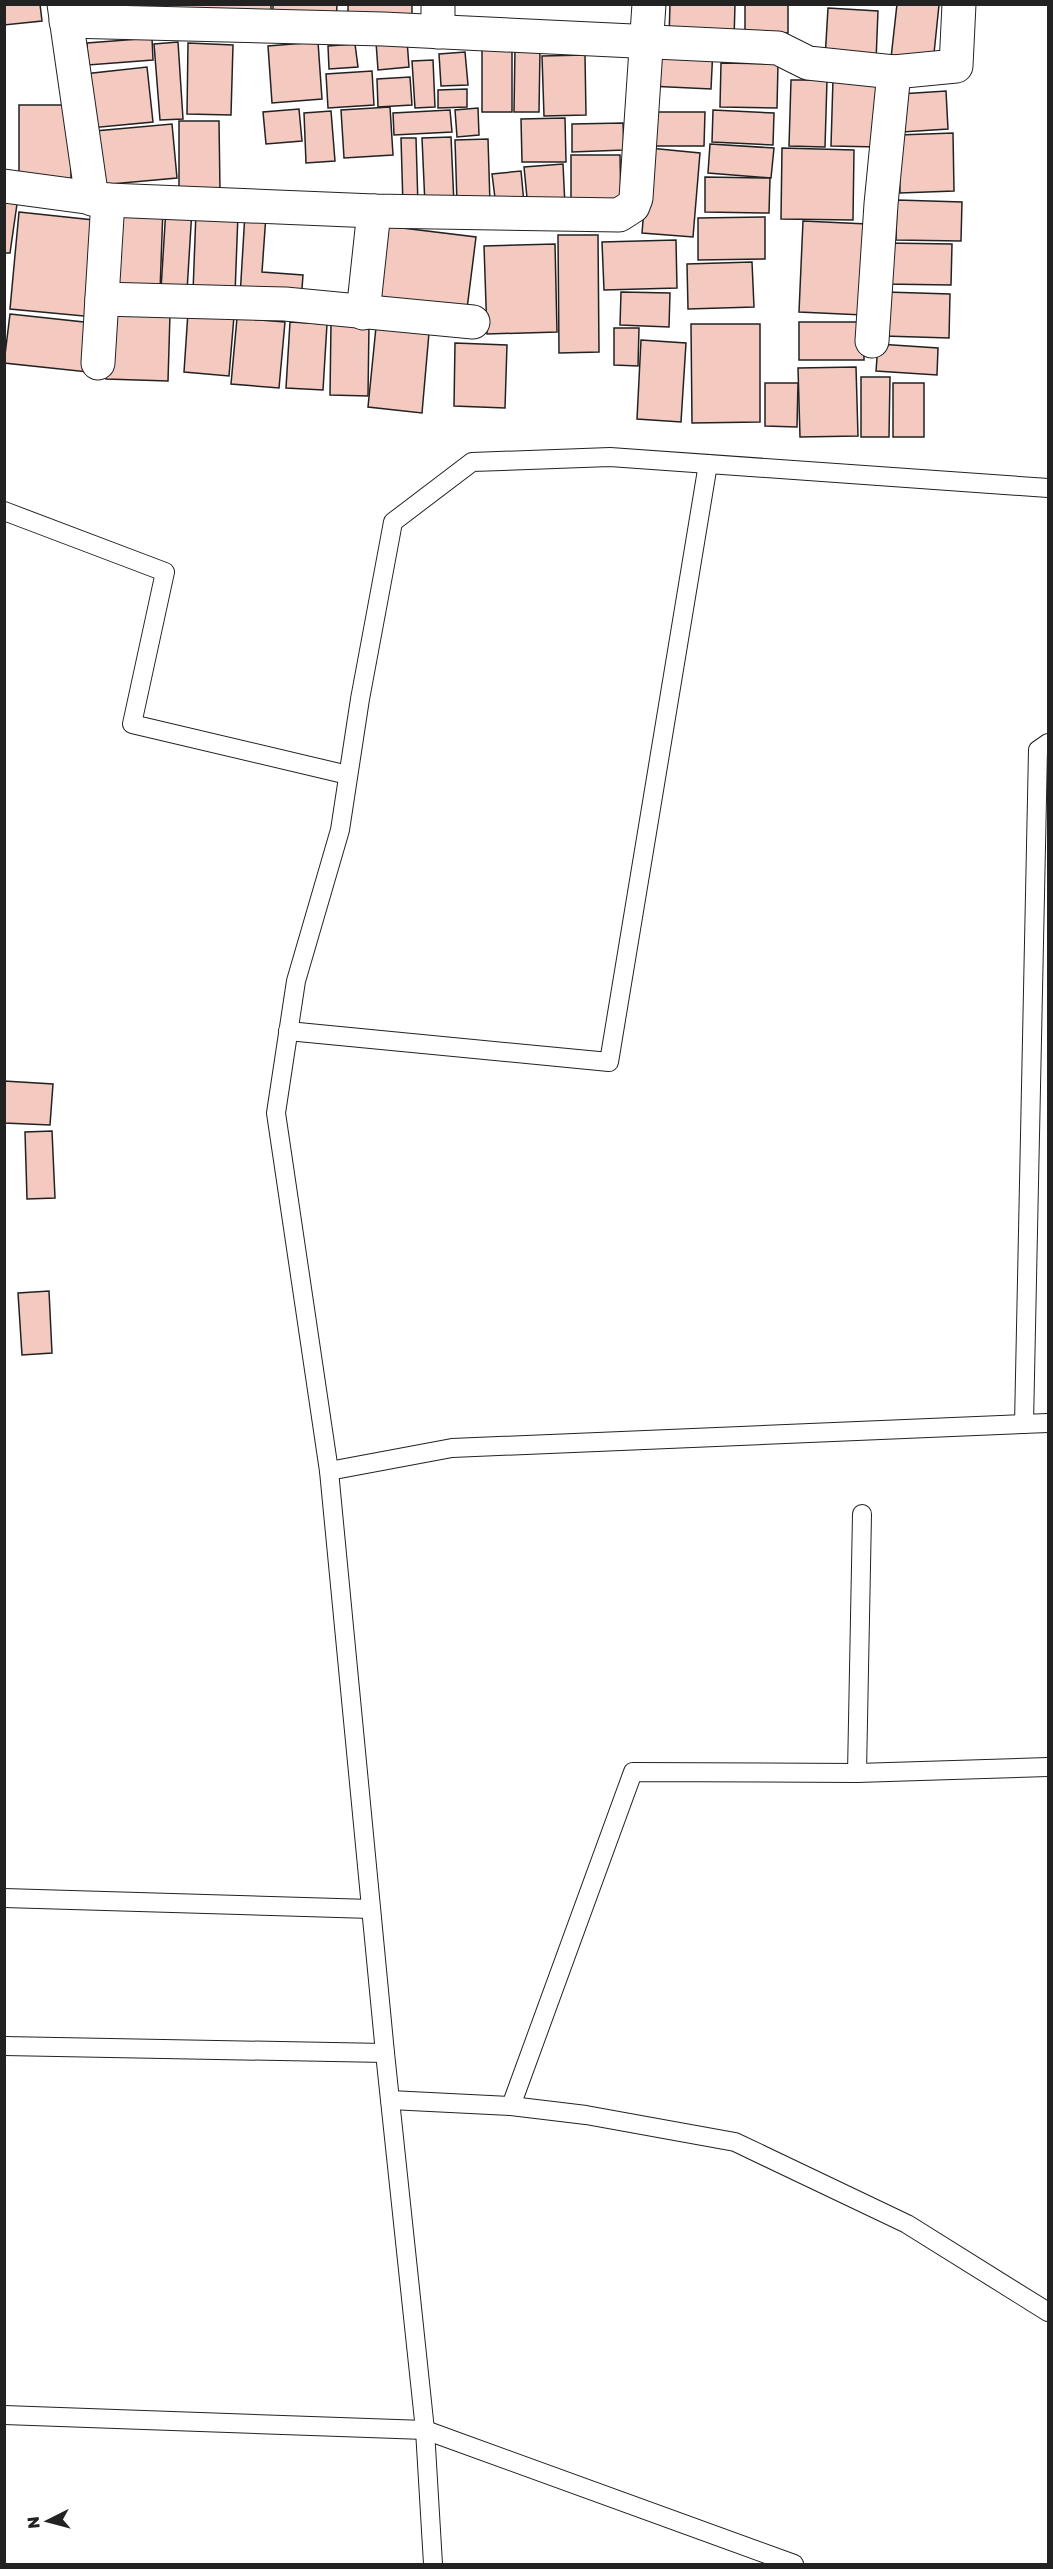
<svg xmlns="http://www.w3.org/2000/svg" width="1053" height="2569" font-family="'Golos Text',sans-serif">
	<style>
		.building { fill: #f3c9c0; stroke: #222; stroke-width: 1.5 }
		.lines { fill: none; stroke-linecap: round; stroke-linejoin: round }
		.lane-casing { stroke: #222; stroke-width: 20 }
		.street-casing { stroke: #222; stroke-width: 35 }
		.lane { stroke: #fff; stroke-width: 18 }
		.street { stroke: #fff; stroke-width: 33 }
	</style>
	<rect width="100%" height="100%" fill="#fff"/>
	<g class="building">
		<path d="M4 4H40L42 21 4 25Z"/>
		<path d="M150 4H271V13L150 14Z"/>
		<path d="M273 4H337L336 24 273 23Z"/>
		<path d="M348 4H412V16L348 14Z"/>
		<path d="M670 4H735L734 40 669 38Z"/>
		<rect x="745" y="4" width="43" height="29"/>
		<path d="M897 4 939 5 933 63 891 58Z"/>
		<path d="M828 8 878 11 876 61 825 59Z"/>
		<path d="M152 38 153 60 88 65 87 43Z"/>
		<path d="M407 40 409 67 378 70 376 42Z"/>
		<path d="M178 42 183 119 160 120 154 44Z"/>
		<path d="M318 42 322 99 272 103 268 46Z"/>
		<path d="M188 43 233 45 231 115 187 114Z"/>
		<path d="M355 44 358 67 329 69 328 46Z"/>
		<path d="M650 46 713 48 711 89 649 86Z"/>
		<rect x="482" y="47" width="30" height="65"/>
		<path d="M515 48 540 49 539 112H514Z"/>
		<path d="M465 52 468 85 441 86 439 54Z"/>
		<path d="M585 55 586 115 544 116 542 56Z"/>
		<path d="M433 60 435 107 415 108 412 61Z"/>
		<path d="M721 63 778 64 777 108 720 107Z"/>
		<path d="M147 67 153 122 90 128 84 74Z"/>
		<path d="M372 71 374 105 328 108 326 74Z"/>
		<path d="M410 77 412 105 378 107 377 79Z"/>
		<path d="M833 79 880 80 879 147 831 146Z"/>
		<path d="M791 80H827L825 147 789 146Z"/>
		<path d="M467 89V107L438 108V90Z"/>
		<path d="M946 91 948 129 902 132 900 94Z"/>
		<rect x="19" y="105" width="52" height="76"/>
		<path d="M390 107 393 155 344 158 341 110Z"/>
		<path d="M478 108 479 135 457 137 455 110Z"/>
		<path d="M299 109 302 141 266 144 263 112Z"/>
		<path d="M450 110 452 132 394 135 393 113Z"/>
		<path d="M713 110 774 113 773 145 712 142Z"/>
		<path d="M331 111 335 161 306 163 304 113Z"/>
		<path d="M654 112H705L704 146H654Z"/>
		<path d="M565 118 566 162H522L521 119Z"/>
		<path d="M179 121H219L220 191H179Z"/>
		<path d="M623 123 624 150 572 152V124Z"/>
		<path d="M172 124 177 178 100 185 95 131Z"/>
		<path d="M953 133 954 191 900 193 899 135Z"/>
		<path d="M451 137 454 204 425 205 422 138Z"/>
		<path d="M401 138H416L418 206H403Z"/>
		<path d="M488 139 490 203H457L455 140Z"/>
		<path d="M710 144 774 148 771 178 708 173Z"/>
		<path d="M649 148 700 153 693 237 642 233Z"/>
		<path d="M782 148 854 150 853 220 781 219Z"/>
		<path d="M571 155H620L621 206 571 207Z"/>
		<path d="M563 164 565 206 528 208 524 167Z"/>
		<path d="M521 171 524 203 496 206 492 174Z"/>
		<path d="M705 177 770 178 769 213 705 212Z"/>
		<path d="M897 200 962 202 961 241 896 240Z"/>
		<path d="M4 202 17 204 10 253H4Z"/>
		<path d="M119 206 163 208 160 291 116 290Z"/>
		<path d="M166 208 192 209 187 291 161 289Z"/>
		<path d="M19 212 103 221 94 317 10 309Z"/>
		<path d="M196 212 238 214 235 294 193 292Z"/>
		<path d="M245 213 266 215 262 272 303 275 301 302 240 297Z"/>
		<path d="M765 217V259L698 260V218Z"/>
		<path d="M803 221 867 224 863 315 799 312Z"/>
		<path d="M386 226 476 237 466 317 376 306Z"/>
		<path d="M558 235H598L599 352 559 353Z"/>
		<path d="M676 240 677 288 604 290 602 242Z"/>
		<path d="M884 243 952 244 951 285 883 284Z"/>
		<path d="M555 244 557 332 487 334 484 246Z"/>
		<path d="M752 262 754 307 688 309 687 264Z"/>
		<path d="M621 292 670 293 669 327 620 325Z"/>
		<path d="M886 292 950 294 949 338 884 336Z"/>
		<path d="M108 312 170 314 168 381 106 379Z"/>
		<path d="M188 312 234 316 229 376 184 372Z"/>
		<path d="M10 314 93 323 88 372 4 363Z"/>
		<path d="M237 318 285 322 279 388 231 384Z"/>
		<path d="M290 322 327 324 323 390 286 388Z"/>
		<rect x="799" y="322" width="65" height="38"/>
		<path d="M331 323 369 324 368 396 330 395Z"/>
		<path d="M691 324H760V422L692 423Z"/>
		<path d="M376 327 429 333 422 413 368 407Z"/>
		<path d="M614 328H639L638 366 614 365Z"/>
		<path d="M641 340 686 343 681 422 637 419Z"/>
		<path d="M455 343 507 345 505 408 454 406Z"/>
		<path d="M878 344 938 348 937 375 876 371Z"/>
		<path d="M856 367 858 436 800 437 798 368Z"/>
		<path d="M861 377H890L889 437H861Z"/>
		<path d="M765 383H798L797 427 765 426Z"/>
		<rect x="893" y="383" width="31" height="54"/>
		<path d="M4 1081 53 1084 50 1125 4 1123Z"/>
		<path d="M52 1131 55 1198 27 1199 25 1132Z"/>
		<path d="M49 1291 52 1353 22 1355 18 1293Z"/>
	</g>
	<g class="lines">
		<defs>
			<g id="lane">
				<path d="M4 511 165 572 132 724 348 775"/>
				<path d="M288 1031 609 1062 708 464"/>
				<path d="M1024 1424 1038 750 1048 743"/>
				<path d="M329 1471 452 1448 1048 1423"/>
				<path d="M857 1773 862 1514"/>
				<path d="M4 1898 371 1909"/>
				<path d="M4 2046 385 2053"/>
				<path d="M390 2100 511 2106 586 2115 735 2142 907 2224 1048 2312"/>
				<path d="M511 2106 633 1772 857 1773 1048 1767"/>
				<path d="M4 2415 425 2430 794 2564"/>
				<path d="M433 2564 425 2430 385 2053 329 1471 276 1113 296 981 340 830 360 699 393 522 472 462 610 457 1048 488"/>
			</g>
			<g id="street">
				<path d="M64 4 92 199"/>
				<path d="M66 21 383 29 778 48 808 63 894 72 956 66 959 4"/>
				<path d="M438 32V4"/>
				<path d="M4 186 108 200 374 211 619 215 633 206 636 198 649 4"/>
				<path d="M102 299 285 304 473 322"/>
				<path d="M363 313 374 211"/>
				<path d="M872 341 881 204 894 72"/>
				<path d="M98 363 108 200"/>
			</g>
		</defs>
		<use href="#lane" class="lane-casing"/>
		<use href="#street" class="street-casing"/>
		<use href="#lane" class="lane"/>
		<use href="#street" class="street"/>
	</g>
	<rect width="1053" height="2569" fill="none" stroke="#222222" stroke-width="12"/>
	<g transform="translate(48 2521) rotate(264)" stroke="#ffffff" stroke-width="4.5" paint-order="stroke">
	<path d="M0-4.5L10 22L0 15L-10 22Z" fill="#222222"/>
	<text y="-9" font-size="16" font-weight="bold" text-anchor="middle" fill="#222222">N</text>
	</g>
</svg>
